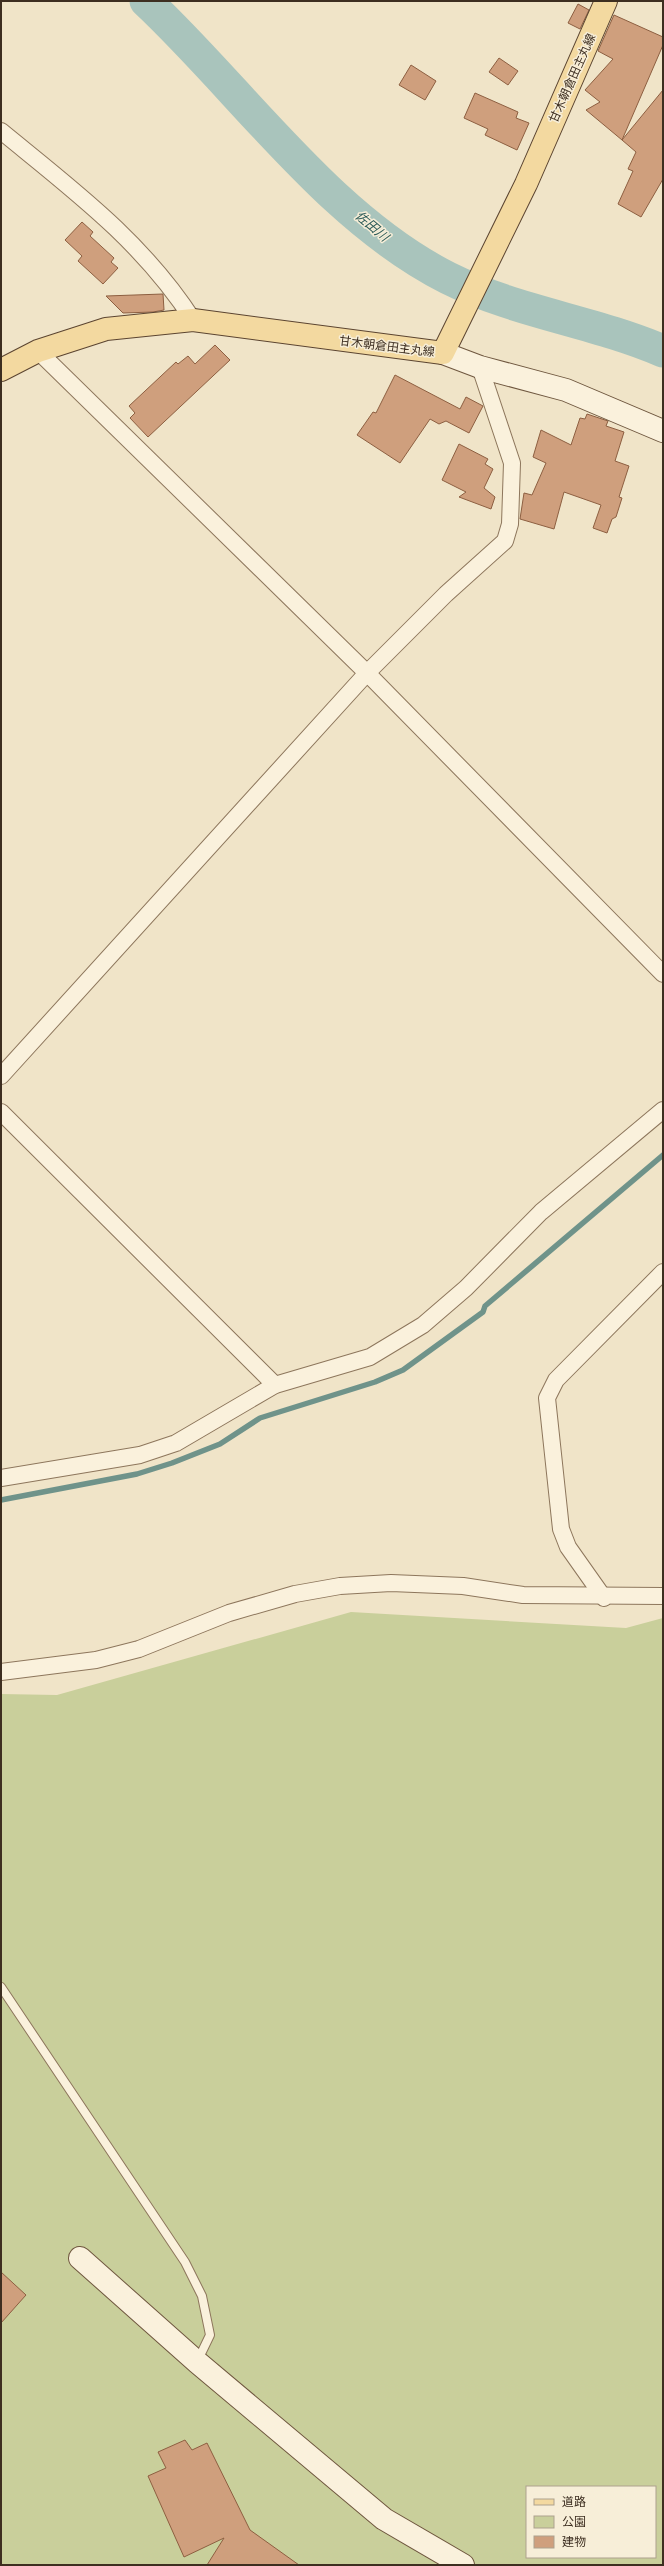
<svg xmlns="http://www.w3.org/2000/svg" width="664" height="2566" font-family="'Libre Baskerville','Noto Sans JP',serif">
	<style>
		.green { fill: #c9cf9b; fill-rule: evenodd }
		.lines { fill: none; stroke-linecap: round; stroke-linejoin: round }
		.stream { stroke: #6f938a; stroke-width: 5.5 }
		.river { stroke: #a9c4bc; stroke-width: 33 }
		.building { fill: #cf9f7d; stroke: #8d5f41 }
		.lane-casing { stroke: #8d765c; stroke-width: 10 }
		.street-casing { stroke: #8d765c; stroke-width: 18 }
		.secondary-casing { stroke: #6f573f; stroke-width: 24 }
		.primary-casing { stroke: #5b4430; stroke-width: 24 }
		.lane { stroke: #faf1dc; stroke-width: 8 }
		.street { stroke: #faf1dc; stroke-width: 16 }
		.secondary { stroke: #faf1dc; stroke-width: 22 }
		.primary { stroke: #f3d9a0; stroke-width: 22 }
		.labels { text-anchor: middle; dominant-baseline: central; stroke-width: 3; stroke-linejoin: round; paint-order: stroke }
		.street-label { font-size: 12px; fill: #3d2e20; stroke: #f7eed8 }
		.water-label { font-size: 13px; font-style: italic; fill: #2f5d5a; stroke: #f7eed8 }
	</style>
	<rect width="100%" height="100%" fill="#f0e4c8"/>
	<path class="green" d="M351 1612 626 1628 663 1618V2565H1V1694L57 1695ZM527 2487H655V2557H527Z"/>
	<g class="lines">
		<path class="stream" d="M1 1500 137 1474 172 1463 220 1444 260 1418 375 1382 403 1370 483 1312 485 1306 663 1155"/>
		<path class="river" d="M146 1C242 91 329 218 448 278 516 312 593 321 663 351"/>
	</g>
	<g class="building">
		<path d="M578 4 589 10 580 29 568 23Z"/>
		<path d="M614 15 663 37V45L622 140 586 110 600 102 585 90 613 59 598 51Z"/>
		<path d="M499 58 518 71 508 85 489 72Z"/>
		<path d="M411 65 436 81 425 100 399 85Z"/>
		<path d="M663 90V179L641 217 618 204 633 171 628 169 636 152 622 140Z"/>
		<path d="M475 93 518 112 516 118 529 123 517 150 485 135 488 129 464 118Z"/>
		<path d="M82 222 93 232 90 236 114 258 111 262 118 268 103 284 78 261 82 256 65 240Z"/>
		<path d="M163 294 164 310 153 312 123 313 106 296Z"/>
		<path d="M215 345 230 360 148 437 130 418 135 413 129 406 176 362 178 364 188 356 195 364Z"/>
		<path d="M395 375 460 409 466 397 483 406 469 433 446 421 439 424 430 419 400 463 357 435 373 412 376 413Z"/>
		<path d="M587 414 608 421 606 426 624 432 615 461 629 466 619 497 622 498 616 517 612 519 607 533 593 528 601 505 564 492 554 529 520 519 524 493 532 495 546 463 533 457 541 430 571 445 580 418 585 419Z"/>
		<path d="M459 444 488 459 485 464 493 469 484 488 495 497 491 509 459 497 466 492 442 480Z"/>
		<path d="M1 2272 26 2295 1 2323Z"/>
		<path d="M185 2440 192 2450 207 2443 250 2530 299 2565H207L224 2538 184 2557 148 2476 166 2468 158 2452Z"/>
	</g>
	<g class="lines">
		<defs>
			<path id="lane" d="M1 1987 185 2262 202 2296 210 2335 197 2362"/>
			<g id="street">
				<path d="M1 131C73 190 142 241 193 320"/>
				<path d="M38 351 367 673 663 974"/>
				<path d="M1 1076 367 673 446 594 505 541 510 524 512 463 480 367"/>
				<path d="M1 1112 275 1385"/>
				<path d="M1 1478 140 1455 176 1443 275 1385 370 1357 423 1325 466 1288 541 1212 663 1110"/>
				<path d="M604 1598 568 1547 561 1529 547 1398 556 1380 663 1272"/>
				<path d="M1 1672 96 1660 139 1649 229 1613 295 1594 340 1586 391 1583 463 1586 523 1595 663 1596"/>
			</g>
			<g id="secondary">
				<path d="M443 353 480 367 566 390 663 431"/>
				<path d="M80 2258 197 2362 384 2519 463 2565"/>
			</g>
			<path id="primary" d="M1 370 38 351 106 329 193 320 443 353 526 184 606 1"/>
		</defs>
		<use href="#lane" class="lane-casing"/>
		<use href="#street" class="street-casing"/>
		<use href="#secondary" class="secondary-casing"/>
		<use href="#primary" class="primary-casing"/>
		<use href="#lane" class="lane"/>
		<use href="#street" class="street"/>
		<use href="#secondary" class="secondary"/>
		<use href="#primary" class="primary"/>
	</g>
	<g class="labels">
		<g class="street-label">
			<text transform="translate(572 78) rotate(-66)">甘木朝倉田主丸線</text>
			<text transform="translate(387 346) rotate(7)">甘木朝倉田主丸線</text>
		</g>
		<g class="water-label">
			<text transform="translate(372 226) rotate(40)">佐田川</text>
		</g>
	</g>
	<rect width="664" height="2566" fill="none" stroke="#3d2e20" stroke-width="4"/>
	<rect x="526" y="2486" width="130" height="72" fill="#f7eed8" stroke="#ada18e"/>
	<rect x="534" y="2499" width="20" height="6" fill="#f3d9a0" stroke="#ada18e"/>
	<text x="562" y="2506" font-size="12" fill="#3d2e20">道路</text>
	<rect x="534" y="2516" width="20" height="12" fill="#c9cf9b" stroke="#ada18e"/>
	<text x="562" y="2526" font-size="12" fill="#3d2e20">公園</text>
	<rect x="534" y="2536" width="20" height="12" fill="#cf9f7d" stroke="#ada18e"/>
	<text x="562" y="2546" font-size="12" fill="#3d2e20">建物</text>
</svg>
